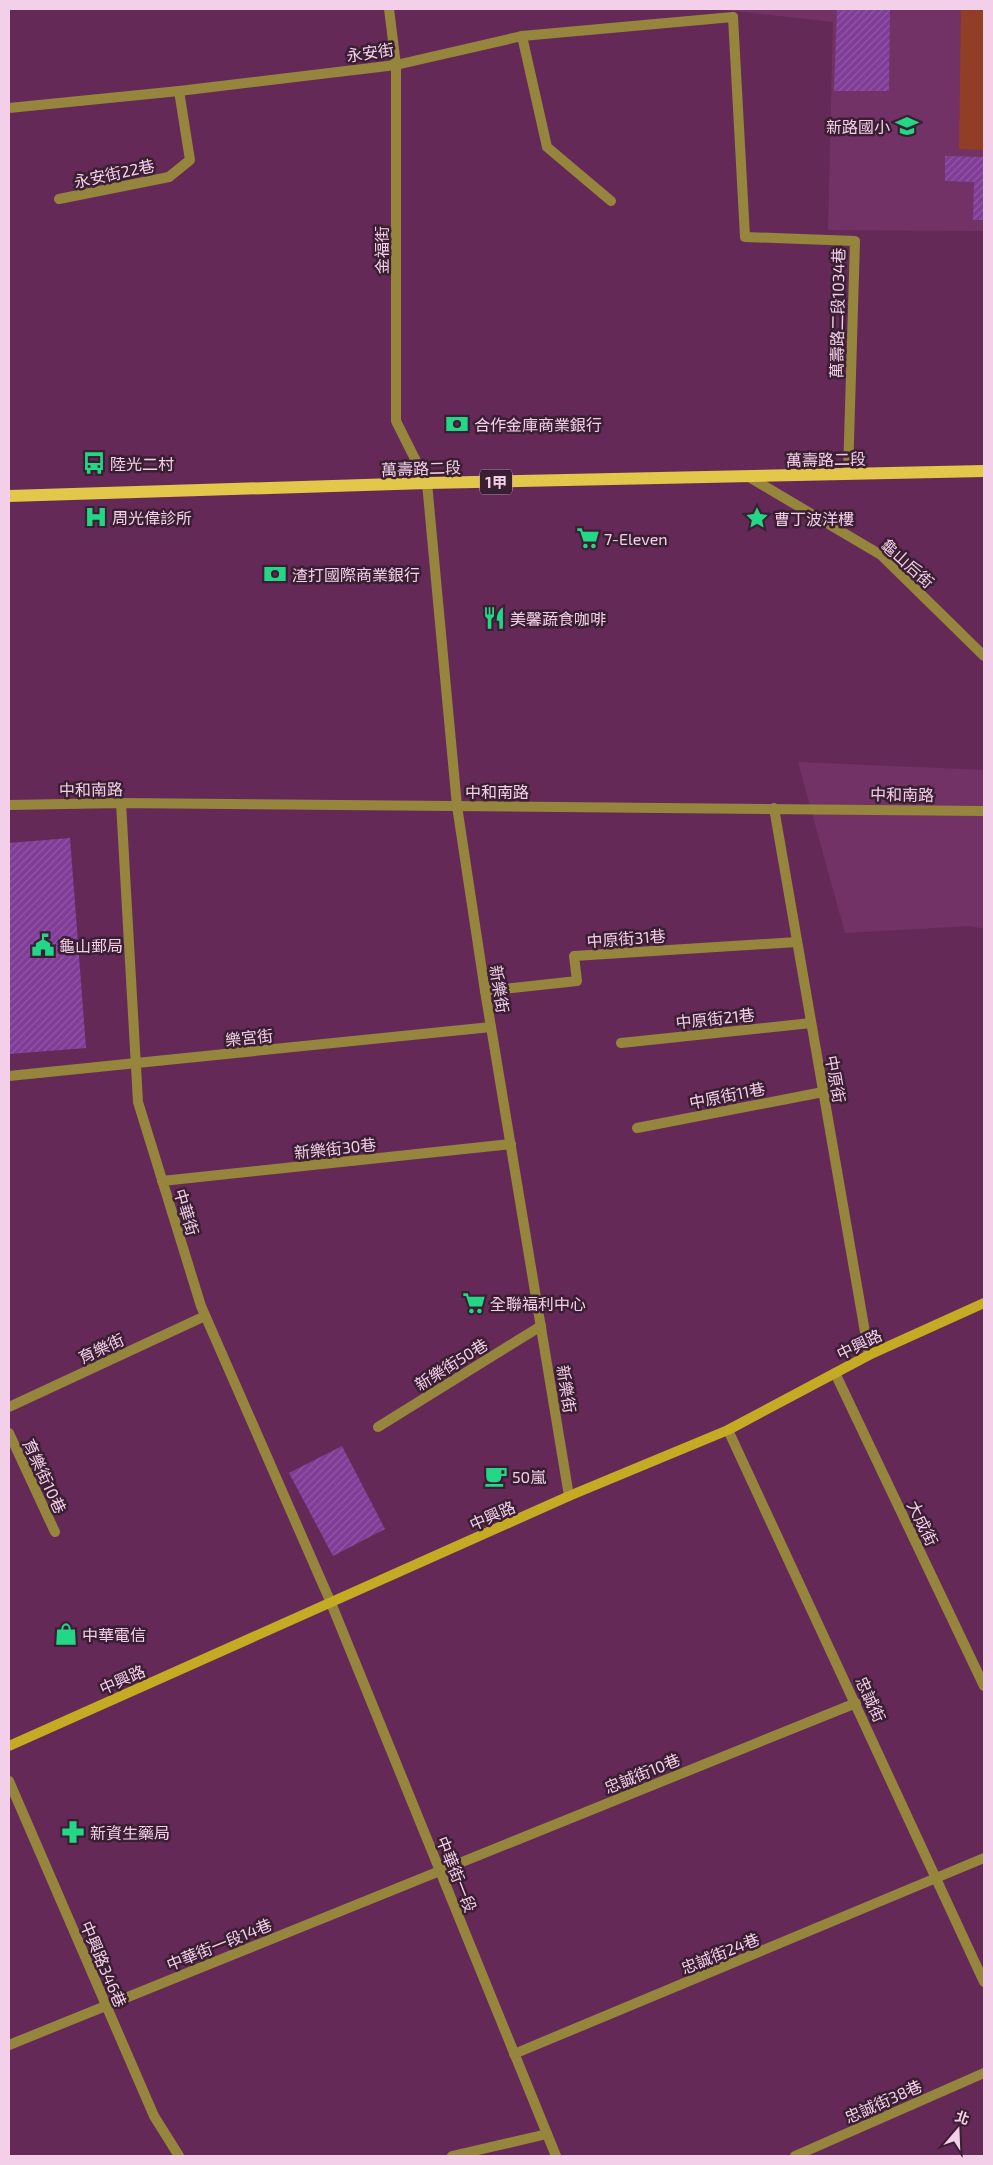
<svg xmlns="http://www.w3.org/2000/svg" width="993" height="2165" font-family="'Exo 2','Noto Sans TC',sans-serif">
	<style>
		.built { fill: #733265 }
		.garden { fill: #923d25 }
		.building { fill: url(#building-hatch) }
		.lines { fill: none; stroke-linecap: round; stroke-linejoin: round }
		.lane { stroke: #96863d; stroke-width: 10 }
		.street { stroke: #96863d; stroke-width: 10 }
		.secondary { stroke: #c5aa23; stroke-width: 10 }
		.primary { stroke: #e2c74a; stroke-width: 12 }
		.labels { text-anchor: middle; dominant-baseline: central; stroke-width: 5; stroke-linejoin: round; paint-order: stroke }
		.shield { fill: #3a1f33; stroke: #bc9ab2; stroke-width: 1 }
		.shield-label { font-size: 15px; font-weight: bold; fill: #f3cfe9 }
		.street-label { font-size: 16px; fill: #f3cfe9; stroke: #3a1f33 }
		.poi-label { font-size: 16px; fill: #f3cfe9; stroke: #3a1f33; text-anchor: start }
	</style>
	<defs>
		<pattern id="building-hatch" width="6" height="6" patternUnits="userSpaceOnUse" patternTransform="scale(1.25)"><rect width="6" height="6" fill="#803d97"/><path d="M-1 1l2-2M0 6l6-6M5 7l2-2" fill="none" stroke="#9258a6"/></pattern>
	</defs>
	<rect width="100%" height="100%" fill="#652958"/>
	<g class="built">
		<path d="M716 9H984V231L828 230 833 22Z"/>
		<path d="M798 762 984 770V929L970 926 845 933Z"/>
	</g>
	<path class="garden" d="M961 9H984V150L959 149Z"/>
	<g class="building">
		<path d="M837 9H890L889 91H834Z"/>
		<path d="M945 156 984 157V220H973L974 182 945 181Z"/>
		<path d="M70 838 86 1048 9 1054V843Z"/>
		<path d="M342 1446 385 1529 333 1556 289 1473Z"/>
	</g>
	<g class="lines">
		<g class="lane">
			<path d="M733 17 745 237 855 241 848 474"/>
			<path d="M522 36 547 147 611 201"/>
			<path d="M59 199 169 177 190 160 179 91"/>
			<path d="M749 477 881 555 984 656"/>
			<path d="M121 803 138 1102 201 1306 331 1603 556 2156"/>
			<path d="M485 991 577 981 574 956 797 942"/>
			<path d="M621 1043 811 1023"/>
			<path d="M637 1128 823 1092"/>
			<path d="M162 1181 511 1144"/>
			<path d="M835 1373 984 1686"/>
			<path d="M9 1407 205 1316"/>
			<path d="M378 1427 541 1326"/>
			<path d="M9 1433 55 1532"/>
			<path d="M9 2045 856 1703"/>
			<path d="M514 2054 984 1858"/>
			<path d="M795 2156 984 2073"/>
		</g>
		<g class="street">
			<path d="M389 9 396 65V421L427 483 457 806 485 991 569 1496"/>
			<path d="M9 108 179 91 396 65 522 36 733 17"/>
			<path d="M9 805 121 803 984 811"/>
			<path d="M774 808 869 1355"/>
			<path d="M9 1076 491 1027"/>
			<path d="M728 1430 984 1982"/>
			<path d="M9 1781 154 2116 179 2156"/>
			<path d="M452 2156 547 2134"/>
		</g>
		<path class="secondary" d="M9 1746 569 1496 728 1430 869 1355 984 1303"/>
		<path class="primary" d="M9 496 427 483 984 471"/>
	</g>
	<defs>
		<symbol id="school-bare" viewBox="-9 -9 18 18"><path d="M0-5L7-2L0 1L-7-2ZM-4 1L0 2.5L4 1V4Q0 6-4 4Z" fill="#22d887" stroke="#3a1f33" stroke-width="2.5" paint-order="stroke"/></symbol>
		<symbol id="bank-bare" viewBox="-9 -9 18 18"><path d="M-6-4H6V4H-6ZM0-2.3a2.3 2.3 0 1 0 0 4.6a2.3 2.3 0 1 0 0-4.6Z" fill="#22d887" stroke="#3a1f33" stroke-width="2.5" paint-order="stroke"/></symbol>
		<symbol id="bus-bare" viewBox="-9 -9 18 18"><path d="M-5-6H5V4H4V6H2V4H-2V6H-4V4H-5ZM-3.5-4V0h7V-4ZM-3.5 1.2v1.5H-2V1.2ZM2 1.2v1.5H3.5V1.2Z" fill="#22d887" stroke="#3a1f33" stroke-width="2.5" paint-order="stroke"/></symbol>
		<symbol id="hospital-bare" viewBox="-9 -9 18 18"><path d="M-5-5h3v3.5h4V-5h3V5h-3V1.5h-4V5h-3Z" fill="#22d887" stroke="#3a1f33" stroke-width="2.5" paint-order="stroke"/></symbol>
		<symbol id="sight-bare" viewBox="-9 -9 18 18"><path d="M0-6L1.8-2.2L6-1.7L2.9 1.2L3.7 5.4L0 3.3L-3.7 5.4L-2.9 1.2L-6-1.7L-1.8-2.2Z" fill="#22d887" stroke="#3a1f33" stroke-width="2.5" paint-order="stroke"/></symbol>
		<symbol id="supermarket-bare" viewBox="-9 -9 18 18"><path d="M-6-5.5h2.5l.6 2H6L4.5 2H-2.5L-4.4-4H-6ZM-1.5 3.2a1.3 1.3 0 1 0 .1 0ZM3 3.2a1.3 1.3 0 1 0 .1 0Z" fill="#22d887" stroke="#3a1f33" stroke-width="2.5" paint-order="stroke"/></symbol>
		<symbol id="restaurant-bare" viewBox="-9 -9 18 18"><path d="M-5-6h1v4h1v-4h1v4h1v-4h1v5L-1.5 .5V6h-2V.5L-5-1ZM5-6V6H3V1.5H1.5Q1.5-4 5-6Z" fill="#22d887" stroke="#3a1f33" stroke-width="2.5" paint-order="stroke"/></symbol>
		<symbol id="civic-bare" viewBox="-9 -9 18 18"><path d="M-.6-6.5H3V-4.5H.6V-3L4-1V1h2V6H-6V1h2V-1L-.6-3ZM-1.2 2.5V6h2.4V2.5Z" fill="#22d887" stroke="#3a1f33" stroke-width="2.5" paint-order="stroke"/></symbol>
		<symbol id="cafe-bare" viewBox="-9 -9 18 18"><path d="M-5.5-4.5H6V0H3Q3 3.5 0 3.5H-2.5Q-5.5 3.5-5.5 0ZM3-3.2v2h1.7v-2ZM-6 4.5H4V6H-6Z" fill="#22d887" stroke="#3a1f33" stroke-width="2.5" paint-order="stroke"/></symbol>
		<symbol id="shop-bare" viewBox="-9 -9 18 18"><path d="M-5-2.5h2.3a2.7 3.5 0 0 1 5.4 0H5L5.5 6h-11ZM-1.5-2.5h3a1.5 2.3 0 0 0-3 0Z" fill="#22d887" stroke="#3a1f33" stroke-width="2.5" paint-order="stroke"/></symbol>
		<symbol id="pharmacy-bare" viewBox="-9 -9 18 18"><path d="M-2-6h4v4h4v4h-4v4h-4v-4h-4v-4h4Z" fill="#22d887" stroke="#3a1f33" stroke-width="2.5" paint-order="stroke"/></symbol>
	</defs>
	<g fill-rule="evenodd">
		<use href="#school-bare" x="891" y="110" width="32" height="32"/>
		<use href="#bank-bare" x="441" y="408" width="32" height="32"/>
		<use href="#bus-bare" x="78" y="447" width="32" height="32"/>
		<use href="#hospital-bare" x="80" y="501" width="32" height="32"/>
		<use href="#sight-bare" x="741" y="502" width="32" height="32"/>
		<use href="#supermarket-bare" x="572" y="522" width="32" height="32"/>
		<use href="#bank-bare" x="259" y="558" width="32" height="32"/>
		<use href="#restaurant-bare" x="478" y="602" width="32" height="32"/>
		<use href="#civic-bare" x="27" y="929" width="32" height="32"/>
		<use href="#supermarket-bare" x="458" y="1287" width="32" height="32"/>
		<use href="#cafe-bare" x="480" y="1460" width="32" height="32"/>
		<use href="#shop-bare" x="50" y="1618" width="32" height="32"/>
		<use href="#pharmacy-bare" x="57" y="1816" width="32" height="32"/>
	</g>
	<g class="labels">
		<rect class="shield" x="480" y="469.5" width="32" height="25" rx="4"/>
		<g class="shield-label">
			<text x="496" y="482">1甲</text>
		</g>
		<g class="street-label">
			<text transform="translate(370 52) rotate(-8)">永安街</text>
			<text transform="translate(114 173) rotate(-12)">永安街22巷</text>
			<text transform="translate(381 250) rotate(-90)">金福街</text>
			<text transform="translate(837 313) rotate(-89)">萬壽路二段1034巷</text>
			<text transform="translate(826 459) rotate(-1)">萬壽路二段</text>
			<text transform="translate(421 468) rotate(-2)">萬壽路二段</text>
			<text transform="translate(908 563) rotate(42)">龜山后街</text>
			<text transform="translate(91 789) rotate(-1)">中和南路</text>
			<text x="497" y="791">中和南路</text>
			<text transform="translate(902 794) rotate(1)">中和南路</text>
			<text transform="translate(626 938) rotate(-4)">中原街31巷</text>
			<text transform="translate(500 989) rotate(81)">新樂街</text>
			<text transform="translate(715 1018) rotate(-6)">中原街21巷</text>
			<text transform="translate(249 1037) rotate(-6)">樂宮街</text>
			<text transform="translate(836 1079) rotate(80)">中原街</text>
			<text transform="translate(727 1095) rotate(-11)">中原街11巷</text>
			<text transform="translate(335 1148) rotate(-6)">新樂街30巷</text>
			<text transform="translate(187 1212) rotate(73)">中華街</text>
			<text transform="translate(859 1344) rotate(-26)">中興路</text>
			<text transform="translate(101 1348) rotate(-25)">育樂街</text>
			<text transform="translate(451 1364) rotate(-32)">新樂街50巷</text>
			<text transform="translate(567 1389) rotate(81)">新樂街</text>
			<text transform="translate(45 1476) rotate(65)">育樂街10巷</text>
			<text transform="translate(492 1515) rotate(-24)">中興路</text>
			<text transform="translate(923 1523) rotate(64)">大成街</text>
			<text transform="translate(122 1679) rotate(-24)">中興路</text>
			<text transform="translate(871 1699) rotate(65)">忠誠街</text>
			<text transform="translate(642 1773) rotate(-22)">忠誠街10巷</text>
			<text transform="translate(457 1874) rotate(68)">中華街一段</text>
			<text transform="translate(219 1944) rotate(-22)">中華街一段14巷</text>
			<text transform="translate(720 1953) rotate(-22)">忠誠街24巷</text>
			<text transform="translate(104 1964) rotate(67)">中興路346巷</text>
			<text transform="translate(883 2101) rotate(-24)">忠誠街38巷</text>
		</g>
		<g class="poi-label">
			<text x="890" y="126" text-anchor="end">新路國小</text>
			<text x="474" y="424">合作金庫商業銀行</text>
			<text x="110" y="463">陸光二村</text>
			<text x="112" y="517">周光偉診所</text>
			<text x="774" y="518">曹丁波洋樓</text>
			<text x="604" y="538">7-Eleven</text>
			<text x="292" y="574">渣打國際商業銀行</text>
			<text x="510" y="618">美馨蔬食咖啡</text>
			<text x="59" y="945">龜山郵局</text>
			<text x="490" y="1303">全聯福利中心</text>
			<text x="512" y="1476">50嵐</text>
			<text x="82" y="1634">中華電信</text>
			<text x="90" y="1832">新資生藥局</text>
		</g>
	</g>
	<rect width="993" height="2165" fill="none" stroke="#f3cfe9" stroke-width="20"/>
	<g transform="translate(958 2130) rotate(19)" stroke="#3a1f33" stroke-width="4" paint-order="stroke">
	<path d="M0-4L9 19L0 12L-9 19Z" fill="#f3cfe9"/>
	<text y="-8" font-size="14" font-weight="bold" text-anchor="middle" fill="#f3cfe9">北</text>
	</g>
</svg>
